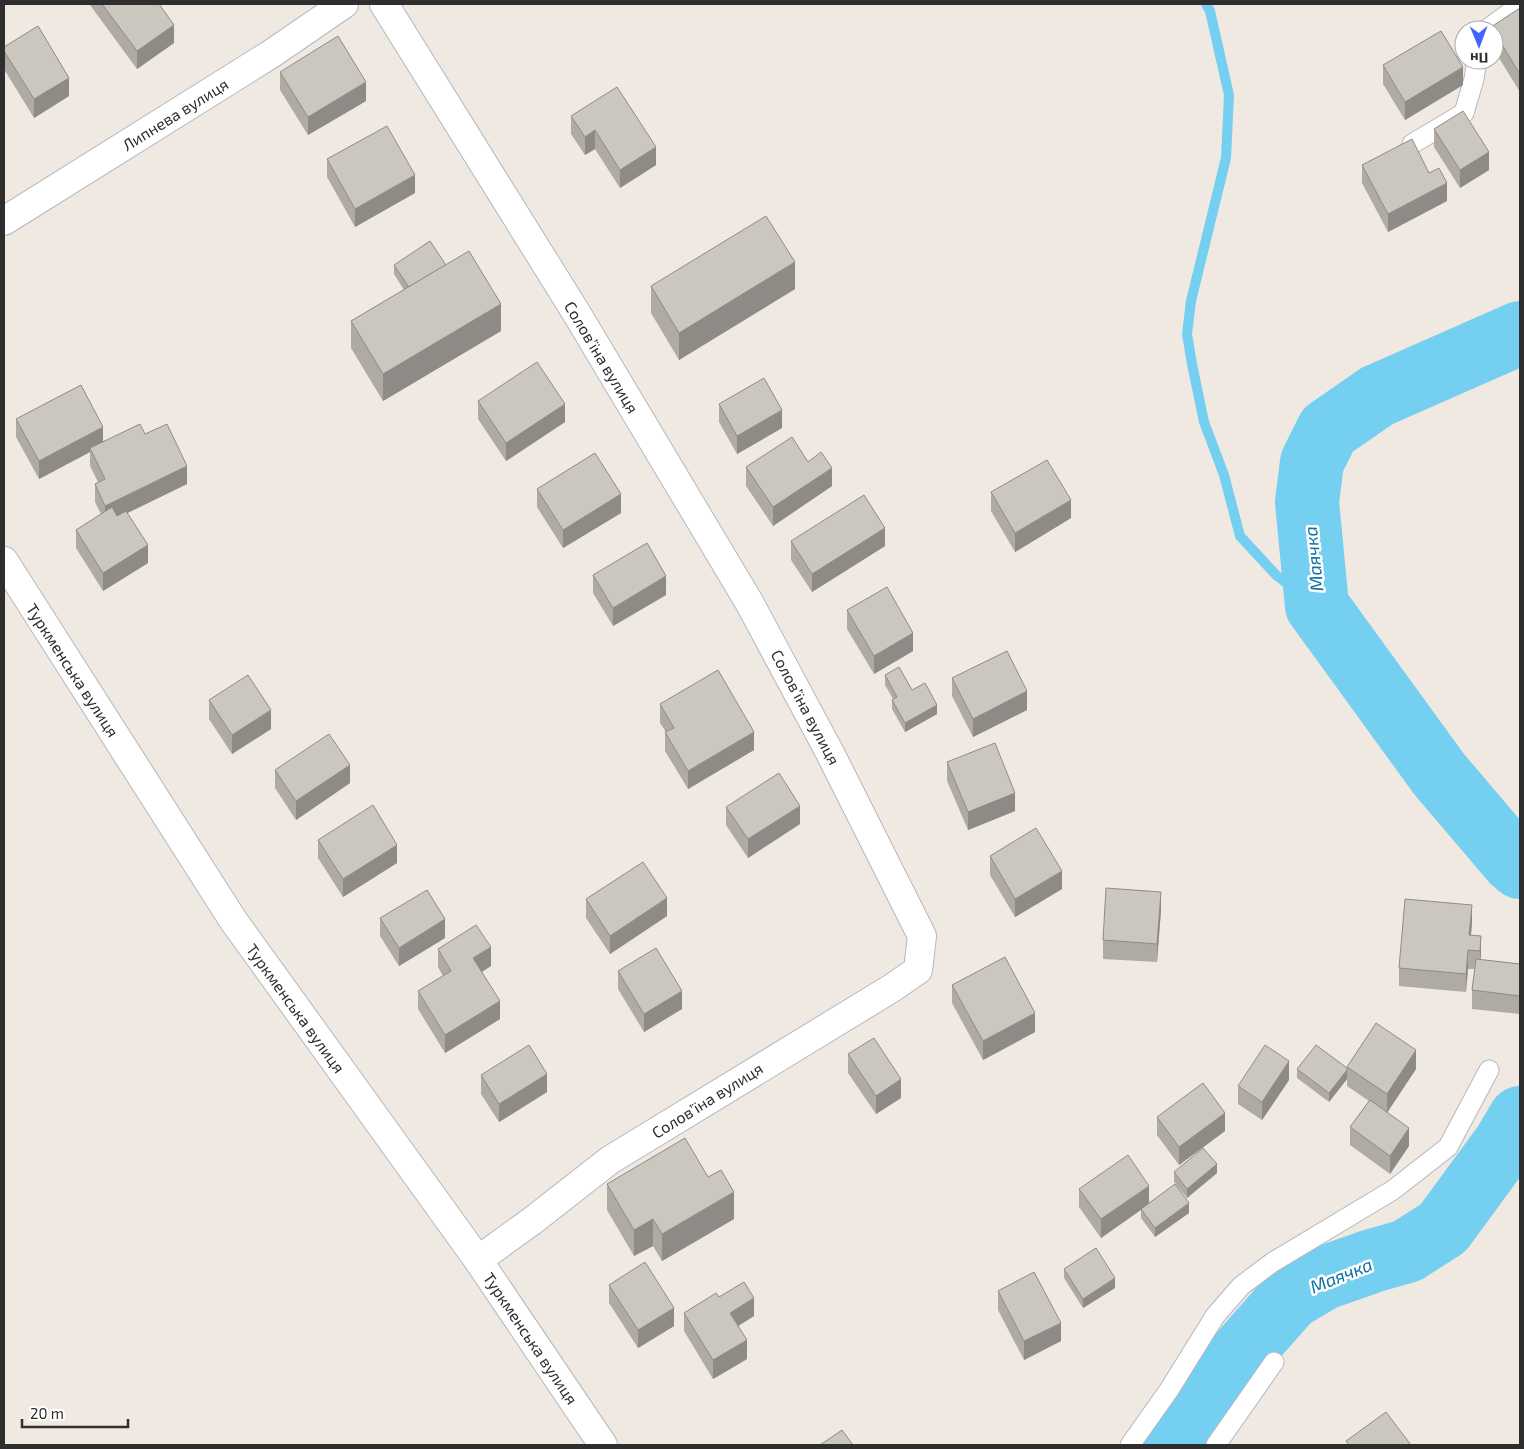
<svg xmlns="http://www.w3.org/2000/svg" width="1524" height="1449" font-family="'Exo 2',sans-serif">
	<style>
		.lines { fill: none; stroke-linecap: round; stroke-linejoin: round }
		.stream { stroke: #75cff0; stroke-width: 10 }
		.river { stroke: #75cff0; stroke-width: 64 }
		.lane-casing { stroke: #b4b7c1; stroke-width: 21 }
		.street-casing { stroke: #b4b7c1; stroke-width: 30 }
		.lane { stroke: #fff; stroke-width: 19 }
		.street { stroke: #fff; stroke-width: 28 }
		.wall { fill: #afaba4 }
		.shaded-wall { fill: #8e8b86 }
		.building { fill: #cbc7bf; stroke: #8e8b86 }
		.labels { text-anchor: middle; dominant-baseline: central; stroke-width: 5; stroke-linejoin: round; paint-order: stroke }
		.street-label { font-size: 16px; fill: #2e2e2e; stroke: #fff }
		.water-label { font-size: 18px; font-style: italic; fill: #0d6fa3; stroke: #fff }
	</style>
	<rect width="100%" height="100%" fill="#efe9e1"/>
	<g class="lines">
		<path class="stream" d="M1206 4 1210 11 1229 95 1226 158 1191 301 1187 334 1192 364 1204 422 1224 475 1240 536 1276 575 1317 606"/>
		<g class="river">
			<path d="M1520 333 1377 396 1328 430 1312 462 1307 502 1317 606 1439 774 1513 861 1520 867"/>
			<path d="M1168 1445 1215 1383 1290 1298 1324 1278 1372 1261 1407 1251 1443 1228 1504 1145 1520 1118"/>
		</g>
		<defs>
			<g id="lane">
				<path d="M1486 30 1520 5"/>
				<path d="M1412 144 1464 113 1474 79 1477 60"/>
				<path d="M1130 1445 1169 1390 1215 1316 1241 1286 1273 1262 1393 1190 1448 1147 1489 1070"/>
				<path d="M1216 1445 1274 1362"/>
			</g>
			<g id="street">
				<path d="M384 4 577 314 749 602 830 753 922 936 918 970 892 988 610 1160 532 1221 478 1260"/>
				<path d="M4 221 271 54 344 4"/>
				<path d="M4 561 233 920 478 1260 603 1445"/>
			</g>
		</defs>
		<use href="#lane" class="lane-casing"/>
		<use href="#street" class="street-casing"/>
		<use href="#lane" class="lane"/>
		<use href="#street" class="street"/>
	</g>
	<g class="wall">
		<path d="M90 4H159L174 43 137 69 90 5Z"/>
		<path d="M1520 8V92L1494 50V30H1491V27Z"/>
		<path d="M4 47 69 96 34 118 4 69Z"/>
		<path d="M1383 65 1463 85 1405 120 1383 84Z"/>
		<path d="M280 72 366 101 308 135 280 90Z"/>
		<path d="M571 116 656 165 620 188 595 149 585 155 571 134Z"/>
		<path d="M1434 129 1489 170 1460 188 1434 147Z"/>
		<path d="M327 159 415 193 355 227 327 177Z"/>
		<path d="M1362 165 1429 173 1447 201 1388 232 1362 183Z"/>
		<path d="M394 265H446L501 331 383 401 351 348V321L404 290 394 274Z"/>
		<path d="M651 286 795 289 679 360 651 313Z"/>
		<path d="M478 401 565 422 506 461 478 419Z"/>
		<path d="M719 404 782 428 737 454 719 422Z"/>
		<path d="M16 419 103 441 145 434 187 484 127 513 148 563 103 591 76 548V530L101 514 95 502V484L98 482 90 466V452L39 479 16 437Z"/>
		<path d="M808 462 832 486 773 526 746 486V467Z"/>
		<path d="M537 489 621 513 563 548 537 507Z"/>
		<path d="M991 492 1071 518 1015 552 991 511Z"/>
		<path d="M791 541 885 546 812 592 791 560Z"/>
		<path d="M593 575 666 595 613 626 593 593Z"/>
		<path d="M847 610 913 651 874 674 847 629Z"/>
		<path d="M885 675 912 690 937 714 905 732 892 709V700L893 699 885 685Z"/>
		<path d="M952 678 1027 710 973 737 952 696Z"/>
		<path d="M209 700 271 729 232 754 209 719Z"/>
		<path d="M660 704 754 750 688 789 665 751V732H666L660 723Z"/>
		<path d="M947 762 1015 811 968 830 947 781Z"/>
		<path d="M275 770 350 783 296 820 275 788Z"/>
		<path d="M726 807 800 824 748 858 726 825Z"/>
		<path d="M318 840 397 863 343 897 318 858Z"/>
		<path d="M990 856 1062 889 1015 917 990 875Z"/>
		<path d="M586 899 667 916 610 954 586 918Z"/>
		<path d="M1161 910 1157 962 1103 959V940Z"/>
		<path d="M380 918 445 938 399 966 380 936Z"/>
		<path d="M1472 923 1471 935 1481 936 1480 960 1520 964V1014L1472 1009V990L1475 969H1468L1466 992 1399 986V968Z"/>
		<path d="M438 949 491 966 482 972 500 1019 445 1053 418 1009V991L443 976 438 967Z"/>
		<path d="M618 971 682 1009 644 1032 618 989Z"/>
		<path d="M952 985 1035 1032 983 1060 952 1003Z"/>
		<path d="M848 1054 901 1098 876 1114 848 1073Z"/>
		<path d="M1347 1068 1416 1069 1387 1112 1409 1146 1390 1174 1350 1145V1127L1369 1101 1347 1086V1079L1329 1102 1297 1078V1069Z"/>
		<path d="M481 1075 547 1092 499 1122 481 1094Z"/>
		<path d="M1289 1080 1262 1120 1238 1104V1086Z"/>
		<path d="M1157 1117 1225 1131 1179 1165 1157 1135Z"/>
		<path d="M1174 1172 1217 1173 1187 1198 1174 1182Z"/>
		<path d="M708 1177 734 1219 662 1261 653 1246 634 1256 607 1210V1184Z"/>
		<path d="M1079 1189 1149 1203 1189 1213 1155 1237 1141 1218V1210L1101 1238 1079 1207Z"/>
		<path d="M1064 1269 1115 1288 1083 1308 1064 1278Z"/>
		<path d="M609 1285 674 1326 638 1348 609 1303Z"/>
		<path d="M998 1291 1061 1341 1024 1360 998 1310Z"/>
		<path d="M719 1297 754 1316 738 1326 747 1359 713 1379 684 1331V1313Z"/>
	</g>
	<g class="shaded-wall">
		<path d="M174 25V43L137 69V51Z"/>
		<path d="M1463 67V85L1405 120V102Z"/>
		<path d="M69 78V96L34 118V99Z"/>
		<path d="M366 82V101L308 135V117Z"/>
		<path d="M595 130V149L585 155V137Z"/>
		<path d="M656 147V165L620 188V170Z"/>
		<path d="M1489 152V170L1460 188V170Z"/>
		<path d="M415 175V193L355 227V209Z"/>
		<path d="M1447 183V201L1388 232V214Z"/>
		<path d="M795 262V289L679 360V333Z"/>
		<path d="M501 304V331L383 401V374Z"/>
		<path d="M565 404V422L506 461V443Z"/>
		<path d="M782 410V428L737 454V436Z"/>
		<path d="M103 427V445L90 448V452L39 479V461Z"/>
		<path d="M187 466V484L105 524V506Z"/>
		<path d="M832 468V486L773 526V507Z"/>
		<path d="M621 494V513L563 548V530Z"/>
		<path d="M1071 500V518L1015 552V533Z"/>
		<path d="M885 528V546L812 592V574Z"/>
		<path d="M148 545V563L103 591V573Z"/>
		<path d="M666 576V595L613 626V608Z"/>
		<path d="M913 633V651L874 674V656Z"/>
		<path d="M1027 691V710L973 737V719Z"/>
		<path d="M937 705V714L905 732V723Z"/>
		<path d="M271 710V729L232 754V735Z"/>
		<path d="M754 732V750L688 789V771Z"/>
		<path d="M350 765V783L296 820V801Z"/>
		<path d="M1015 793V811L968 830V812Z"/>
		<path d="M800 806V824L748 858V839Z"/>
		<path d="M397 845V863L343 897V879Z"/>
		<path d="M1062 871V889L1015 917V899Z"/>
		<path d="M1161 892V910L1157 962V944Z"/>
		<path d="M667 898V916L610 954V936Z"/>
		<path d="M1472 905V923L1469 953V935Z"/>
		<path d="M445 919V938L399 966V948Z"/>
		<path d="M1481 936V954L1480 970V951Z"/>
		<path d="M491 947V966L473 977V958Z"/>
		<path d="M1468 950V969L1466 992V974Z"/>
		<path d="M682 991V1009L644 1032V1014Z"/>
		<path d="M500 1001V1019L445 1053V1035Z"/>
		<path d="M1035 1013V1032L983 1060V1041Z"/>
		<path d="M1416 1050V1069L1387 1113V1094Z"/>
		<path d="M1289 1061V1080L1262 1120V1102Z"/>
		<path d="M1347 1070V1079L1329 1102V1093Z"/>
		<path d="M547 1074V1092L499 1122V1104Z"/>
		<path d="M901 1079V1098L876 1114V1096Z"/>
		<path d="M1225 1113V1131L1179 1165V1147Z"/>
		<path d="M1409 1128V1146L1390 1174V1156Z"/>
		<path d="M1217 1164V1173L1187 1198V1189Z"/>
		<path d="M1149 1186V1204L1101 1238V1219Z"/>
		<path d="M734 1192V1219L662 1261V1234Z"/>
		<path d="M1189 1203V1213L1155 1237V1228Z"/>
		<path d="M653 1219V1246L634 1256V1230Z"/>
		<path d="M1115 1278V1288L1083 1308V1299Z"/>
		<path d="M754 1298V1316L730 1331V1313Z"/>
		<path d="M674 1308V1326L638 1348V1330Z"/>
		<path d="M1061 1323V1341L1024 1360V1341Z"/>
		<path d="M747 1340V1359L713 1379V1360Z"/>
	</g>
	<g class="building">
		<path d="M102 4H159L174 25 137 51Z"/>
		<path d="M1520 8V74L1494 32V30H1493L1491 27Z"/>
		<path d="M38 26 69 78 34 99 4 51V47Z"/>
		<path d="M1441 31 1463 67 1405 102 1383 65Z"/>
		<path d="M338 36 366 82 308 117 280 72Z"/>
		<path d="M617 87 656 147 620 170 595 130 585 137 571 116Z"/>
		<path d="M1463 111 1489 152 1460 170 1434 129Z"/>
		<path d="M387 126 415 175 355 209 327 159Z"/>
		<path d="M1412 139 1429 173 1439 168 1447 183 1388 214 1362 165Z"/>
		<path d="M766 216 795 262 679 333 651 286Z"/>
		<path d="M430 241 446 265 409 287 394 265Z"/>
		<path d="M469 251 501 304 383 374 351 321Z"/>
		<path d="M537 362 565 404 506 443 478 401Z"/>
		<path d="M764 378 782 410 737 436 719 404Z"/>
		<path d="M81 385 103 427 39 461 16 419Z"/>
		<path d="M140 424 145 434 167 424 187 466 105 506 95 484 105 479 90 448Z"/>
		<path d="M792 437 808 462 821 452 832 468 773 507 746 467Z"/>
		<path d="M595 453 621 494 563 530 537 489Z"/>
		<path d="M1047 460 1071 500 1015 533 991 492Z"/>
		<path d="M864 495 885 528 812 574 791 541Z"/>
		<path d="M112 507 117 516 126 511 148 545 103 573 76 530Z"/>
		<path d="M647 543 666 576 613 608 593 575Z"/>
		<path d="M887 587 913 633 874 656 847 610Z"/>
		<path d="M1007 651 1027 691 973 719 952 678Z"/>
		<path d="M899 667 912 690 925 683 937 705 905 723 892 700 897 697 885 675Z"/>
		<path d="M718 670 754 732 688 771 665 732 674 728 660 704Z"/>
		<path d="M248 675 271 710 232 735 209 700Z"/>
		<path d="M329 734 350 765 296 801 275 770Z"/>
		<path d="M995 743 1015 793 968 812 947 762Z"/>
		<path d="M779 773 800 806 748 839 726 807Z"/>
		<path d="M373 805 397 845 343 879 318 840Z"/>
		<path d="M1036 828 1062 871 1015 899 990 856Z"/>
		<path d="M643 862 667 898 610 936 586 899Z"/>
		<path d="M1106 888 1161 892 1157 944 1103 940Z"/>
		<path d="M427 890 445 919 399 948 380 918Z"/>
		<path d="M1405 899 1472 905 1469 935 1481 936 1480 951 1468 950 1466 974 1399 968Z"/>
		<path d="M476 925 491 947 473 958 500 1001 445 1035 418 991 451 971 438 949Z"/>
		<path d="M656 948 682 991 644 1014 618 971Z"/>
		<path d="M1005 957 1035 1013 983 1041 952 985Z"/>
		<path d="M1476 959 1520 964V996L1472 990Z"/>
		<path d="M1376 1023 1416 1050 1387 1094 1347 1067Z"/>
		<path d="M874 1038 901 1079 876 1096 848 1054Z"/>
		<path d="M529 1045 547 1074 499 1104 481 1075Z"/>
		<path d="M1265 1045 1289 1061 1262 1102 1238 1086Z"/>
		<path d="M1316 1045 1347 1068V1070L1329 1093 1297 1069Z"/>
		<path d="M1203 1083 1225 1113 1179 1147 1157 1117Z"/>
		<path d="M1370 1100 1409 1128 1390 1156 1350 1127Z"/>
		<path d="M685 1138 708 1177 721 1170 734 1192 662 1234 653 1219 634 1230 607 1184Z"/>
		<path d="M1203 1148 1217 1164 1187 1189 1174 1172Z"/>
		<path d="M1128 1155 1149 1186 1101 1219 1079 1189Z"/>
		<path d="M1175 1184 1189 1203 1155 1228 1141 1209Z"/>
		<path d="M1096 1248 1115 1278 1083 1299 1064 1269Z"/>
		<path d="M645 1262 674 1308 638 1330 609 1285Z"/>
		<path d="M1034 1272 1061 1323 1024 1341 998 1291Z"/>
		<path d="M744 1282 754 1298 730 1313 747 1340 713 1360 684 1313 716 1293 719 1297Z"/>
		<path d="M1386 1412 1411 1445H1349L1346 1441Z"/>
		<path d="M842 1430 853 1445H820Z"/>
	</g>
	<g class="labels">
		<g class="street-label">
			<text transform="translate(175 114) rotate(-32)">Липнева вулиця</text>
			<text transform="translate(602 357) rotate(59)">Соловʼїна вулиця</text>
			<text transform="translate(73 670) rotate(57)">Туркменська вулиця</text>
			<text transform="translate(806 707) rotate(62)">Соловʼїна вулиця</text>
			<text transform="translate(296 1008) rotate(54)">Туркменська вулиця</text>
			<text transform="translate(707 1100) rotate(-32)">Соловʼїна вулиця</text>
			<text transform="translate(531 1338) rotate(56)">Туркменська вулиця</text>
		</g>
		<g class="water-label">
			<text transform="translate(1313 559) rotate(-96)">Маячка</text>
			<text transform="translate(1341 1275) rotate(-22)">Маячка</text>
		</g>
	</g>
	<rect width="1524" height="1449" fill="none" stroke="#2e2e2e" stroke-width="10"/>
	<g transform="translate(1479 45) rotate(179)"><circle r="24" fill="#ffffff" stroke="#ababab"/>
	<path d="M0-4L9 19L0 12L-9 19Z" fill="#4264fb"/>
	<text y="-8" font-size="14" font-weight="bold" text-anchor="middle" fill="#2e2e2e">Пн</text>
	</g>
	<path d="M22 1419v8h106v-8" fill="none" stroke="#2e2e2e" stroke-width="2.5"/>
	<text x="30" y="1419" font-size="15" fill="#2e2e2e" stroke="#ffffff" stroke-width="4" paint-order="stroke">20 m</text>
</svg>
